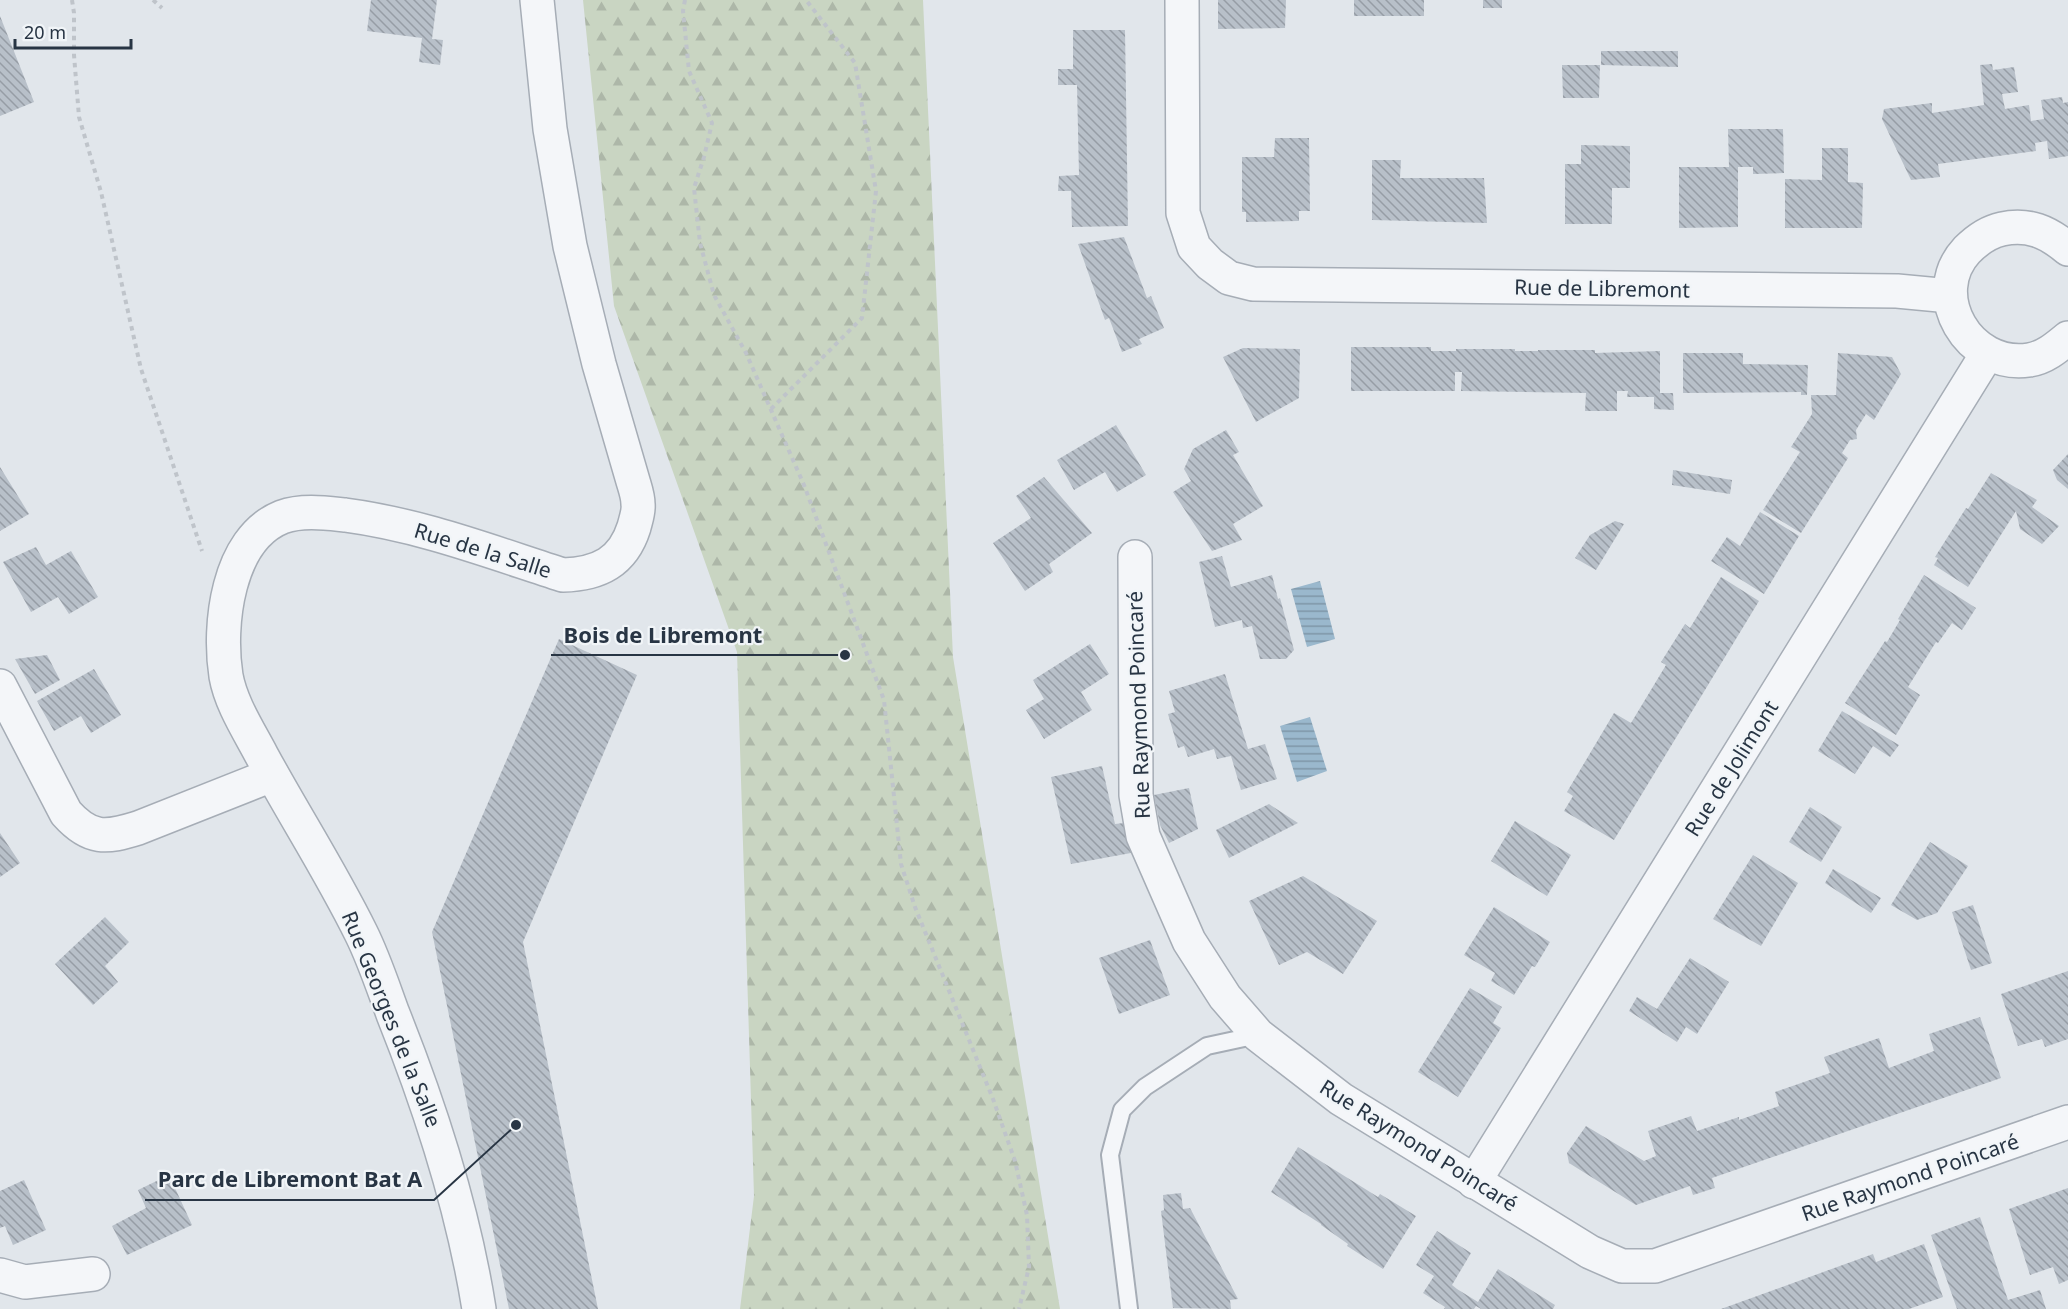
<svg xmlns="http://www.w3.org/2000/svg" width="2068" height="1309" font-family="'Noto Sans',sans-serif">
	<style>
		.forest { fill: url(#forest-firs) }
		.water { fill: url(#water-rules) }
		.building { fill: url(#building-back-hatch) }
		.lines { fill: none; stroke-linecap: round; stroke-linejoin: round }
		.lane-casing { stroke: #a6adb6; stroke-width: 20 }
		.street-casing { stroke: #a6adb6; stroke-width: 36 }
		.path { stroke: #bfc4ca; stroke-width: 4; stroke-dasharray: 4.5 4.5; stroke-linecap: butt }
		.lane { stroke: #f4f6f9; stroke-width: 16 }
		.street { stroke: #f4f6f9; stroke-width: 33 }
		.labels { text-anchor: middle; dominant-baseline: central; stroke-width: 4.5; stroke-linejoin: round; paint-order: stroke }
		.street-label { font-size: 21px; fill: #283544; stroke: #f1f5f8 }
		.leader { fill: none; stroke: #283544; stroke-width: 2 }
		.callout-dot { fill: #283544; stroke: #f1f5f8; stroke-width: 2 }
		.callout-label { font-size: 22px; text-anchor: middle; font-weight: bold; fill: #283544; stroke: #f1f5f8; stroke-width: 4.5; stroke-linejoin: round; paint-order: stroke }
	</style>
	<defs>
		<pattern id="forest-firs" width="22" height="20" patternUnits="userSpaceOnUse" patternTransform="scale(1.5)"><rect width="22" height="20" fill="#c9d5c2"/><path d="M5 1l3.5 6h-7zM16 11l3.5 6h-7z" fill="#adb7a8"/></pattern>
		<pattern id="water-rules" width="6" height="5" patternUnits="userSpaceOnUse" patternTransform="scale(1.5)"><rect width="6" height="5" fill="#9ab8cd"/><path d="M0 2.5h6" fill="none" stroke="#7e96a8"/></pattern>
		<pattern id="building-back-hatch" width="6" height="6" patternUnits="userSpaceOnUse" patternTransform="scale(1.5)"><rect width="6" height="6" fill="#b8c0c9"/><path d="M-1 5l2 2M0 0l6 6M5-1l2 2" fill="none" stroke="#969da5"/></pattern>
	</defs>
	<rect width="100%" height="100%" fill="#e1e6eb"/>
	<path class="forest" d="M583 0H923L953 657 1060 1309H740L754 1196 737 652 614 306Z"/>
	<g class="water">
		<path d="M1320 581 1335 639 1307 647 1291 589Z"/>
		<path d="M1310 717 1327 771 1297 782 1280 726Z"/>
	</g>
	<g class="building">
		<path d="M371 0H437L432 39 443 40 440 65 419 62 422 38 367 31Z"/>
		<path d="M1218 0H1286L1285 28 1218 29Z"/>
		<rect x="1354" y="0" width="70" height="16"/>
		<rect x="1483" y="0" width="19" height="8"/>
		<path d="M0 16 34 102 0 116Z"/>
		<path d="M1073 30H1125L1128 226 1072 227 1071 191H1058L1059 176 1079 175 1077 85H1058V69H1073Z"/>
		<path d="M1601 51H1678V67L1601 65Z"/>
		<path d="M1992 64 1993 70 2014 67 2018 92 2002 94 2005 109 2029 105 2031 121 2044 119 2041 100 2062 97 2063 103 2068 102V156L2049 159 2047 141 2035 143 2036 151 1938 164 1940 177 1911 180 1882 119 1884 109 1932 103V113L1984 105 1980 65Z"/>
		<path d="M1562 65H1600L1599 98H1563Z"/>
		<path d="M1728 129H1783L1784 173 1753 174V167H1738V227L1679 228V167H1729Z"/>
		<path d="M1275 138H1309L1310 211H1299V221L1246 222V212H1242V157H1274Z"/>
		<path d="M1581 145 1630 146V188H1612V224H1565V164H1581Z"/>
		<path d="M1822 148H1848V182L1863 183 1862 228H1785V179L1822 180Z"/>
		<path d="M1372 160H1401L1400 178H1484L1487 223 1372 220Z"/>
		<path d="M1124 237 1147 298 1151 296 1164 328 1139 339 1142 344 1122 352 1109 318 1105 320 1078 244Z"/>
		<path d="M1351 347H1431V351H1456V349H1515V351H1538V350H1595V353L1660 351V393H1673L1674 410 1654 409V397H1627L1628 391H1617V411H1585L1586 393 1461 391 1462 372H1455V391H1351Z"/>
		<path d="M1243 348 1300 349 1299 398 1256 422 1223 357Z"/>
		<path d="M1683 353H1743V364L1808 365 1807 395H1801V392L1683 393Z"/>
		<path d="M1838 353 1892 357 1901 374 1874 420 1866 414 1856 430 1857 439 1850 440 1842 453 1848 458 1801 533 1763 510 1800 452 1791 447 1812 414 1811 395H1836Z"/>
		<path d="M1116 425 1146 475 1117 492 1105 472 1074 490 1057 460Z"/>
		<path d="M1226 430 1239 452 1233 455 1263 506 1233 524 1242 540 1212 551 1173 492 1191 481 1184 469 1193 449Z"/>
		<path d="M2068 454V489L2057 480 2053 470Z"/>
		<path d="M0 467 29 514 0 531Z"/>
		<path d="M1673 470 1732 480 1730 494 1672 485Z"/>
		<path d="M1991 473 2037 500 2032 507 2059 526 2042 544 2020 529 2016 511 1968 587 1934 565 1938 558 1935 557 1966 508 1968 509Z"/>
		<path d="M1044 477 1092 533 1049 564 1053 572 1025 591 993 543 1031 518 1016 496Z"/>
		<path d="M1760 512 1799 536 1764 594 1711 561 1727 537 1740 546Z"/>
		<path d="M1615 521 1624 524 1596 570 1575 558 1590 535Z"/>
		<path d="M36 547 46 565 71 551 98 597 69 614 58 597 31 612 3 562Z"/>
		<path d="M1222 556 1231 587 1272 575 1278 599 1280 598 1294 650 1286 659H1260L1252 626 1243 628 1242 620 1215 627 1199 562Z"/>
		<path d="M1924 575 1976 608 1962 630 1952 623 1938 643 1936 642 1908 687 1920 695 1896 735 1845 703 1885 641 1887 642 1900 620 1898 619Z"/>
		<path d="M1721 577 1759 601 1614 840 1564 811 1573 796 1567 792 1614 713 1631 723 1666 665 1661 662 1685 624 1690 628Z"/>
		<path d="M559 639 637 675 523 942 598 1309H509L432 932Z"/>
		<path d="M1090 644 1109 674 1081 692 1092 710 1044 739 1026 710 1044 699 1033 680Z"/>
		<path d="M47 655 60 680 35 694 15 659Z"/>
		<path d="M94 669 121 715 91 733 81 716 54 731 37 701Z"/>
		<path d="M1225 674 1248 749 1265 744 1277 779 1241 790 1231 756 1217 759 1214 749 1188 757 1184 746 1178 748 1168 714 1175 712 1169 691Z"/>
		<path d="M1842 711 1899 745 1890 757 1873 746 1855 774 1818 751Z"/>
		<path d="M1102 766 1115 824 1124 823 1131 853 1071 864 1051 777Z"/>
		<path d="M1189 788 1198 829 1169 843 1160 825 1154 795Z"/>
		<path d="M1269 804 1298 823 1229 858 1216 830Z"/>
		<path d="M1810 807 1842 827 1821 862 1789 842Z"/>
		<path d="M1515 821 1571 855 1547 896 1491 861Z"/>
		<path d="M0 833 20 863 0 877Z"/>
		<path d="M1930 842 1968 866 1937 913 1917 920 1891 905Z"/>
		<path d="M1753 855 1798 883 1761 946 1713 919Z"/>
		<path d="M1833 869 1881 898 1871 913 1825 883Z"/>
		<path d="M1303 876 1377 921 1343 974 1307 952 1279 965 1249 901Z"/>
		<path d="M1973 905 1992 963 1971 970 1952 912Z"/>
		<path d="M1494 907 1550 942 1535 967 1532 966 1514 995 1491 981 1495 973 1464 955Z"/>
		<path d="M105 917 129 942 105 966 118 982 93 1005 55 964Z"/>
		<path d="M1150 940 1170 995 1119 1014 1099 958Z"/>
		<path d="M1690 958 1729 982 1697 1034 1686 1027 1677 1042 1629 1011 1637 997 1657 1009Z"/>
		<path d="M2068 971V1039L2045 1047 2042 1039 2018 1046 2001 994Z"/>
		<path d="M1470 988 1502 1007 1493 1023 1501 1028 1458 1097 1418 1072Z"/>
		<path d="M1980 1017 2001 1078 1712 1178 1715 1188 1693 1195 1690 1186 1636 1205 1569 1163 1567 1153 1586 1126 1644 1161 1656 1156 1648 1131 1691 1116 1697 1131 1739 1117V1120L1779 1106 1775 1092 1830 1073 1824 1057 1879 1038 1889 1068 1934 1051 1929 1034Z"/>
		<path d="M1298 1147 1378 1197 1380 1194 1416 1216 1383 1269 1347 1246 1348 1244 1321 1225V1224L1271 1192Z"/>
		<path d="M169 1175 192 1225 127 1255 112 1226 146 1208 138 1190Z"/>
		<path d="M24 1180 46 1230 13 1245 5 1226 0 1228V1191Z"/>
		<path d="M2068 1188V1280L2059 1284 2053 1267 2030 1275 2009 1209Z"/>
		<path d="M1181 1193 1183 1209 1190 1208 1238 1299 1230 1300 1231 1309 1173 1308 1161 1211 1164 1210 1163 1195Z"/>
		<path d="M1980 1217 2008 1300 2040 1290 2046 1309H1957L1931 1235Z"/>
		<path d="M1437 1231 1471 1253 1452 1285 1457 1289 1478 1302 1498 1269 1555 1305 1553 1309H1481L1476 1306 1474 1309H1444L1445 1307 1423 1293 1434 1276 1416 1265Z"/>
		<path d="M1924 1244 1943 1297 1909 1309H1721L1873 1254 1876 1262Z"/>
	</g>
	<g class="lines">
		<defs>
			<path id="lane" d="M1129 1309 1110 1155 1122 1110 1145 1087 1207 1046 1258 1035"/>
			<g id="street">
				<path d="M1182 0 1183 213 1194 247 1210 264 1229 278 1253 284 1897 291 1950 296"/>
				<path d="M2068 249C2048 232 2028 223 2002 229 1988 232 1977 240 1967 250 1925 295 1969 369 2029 360 2044 358 2056 348 2068 338"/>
				<path d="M1135 557 1136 795 1143 836 1189 941 1225 997 1258 1035 1341 1099 1590 1252 1622 1266H1655L2068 1122"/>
				<path d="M0 686 66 813C90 840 106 838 138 828L272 775"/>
				<path d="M1474 1182 1987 354"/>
				<path d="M0 1275 25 1282 93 1274"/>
				<path d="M479 1309C463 1208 431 1109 393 1014 383 987 374 959 361 933 331 872 294 815 262 756 249 731 231 704 226 676 218 626 227 539 282 517 302 510 325 513 345 515 421 525 491 552 563 575 599 574 623 562 634 527 636 519 639 511 638 504 638 496 635 488 633 481L599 364 570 246 550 129 537 0"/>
			</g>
		</defs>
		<use href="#lane" class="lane-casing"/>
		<use href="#street" class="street-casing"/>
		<g class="path">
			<path d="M72 0 74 13V55L79 117 101 192 141 369 202 551"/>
			<path d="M153 0 162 8"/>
			<path d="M685 0 683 11 689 71 712 123 704 157 694 188 700 243 714 295 746 353 804 485 884 700 901 864 915 907 993 1099 1015 1161 1027 1215 1029 1267 1019 1309"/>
			<path d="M771 409 862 318 876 191 855 63 806 0"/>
		</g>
		<use href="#lane" class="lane"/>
		<use href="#street" class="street"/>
	</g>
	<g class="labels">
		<g class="street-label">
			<text transform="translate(1602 288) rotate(1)">Rue de Libremont</text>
			<text transform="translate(483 550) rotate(17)">Rue de la Salle</text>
			<text transform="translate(1138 705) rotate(-92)">Rue Raymond Poincaré</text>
			<text transform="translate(1731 768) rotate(-58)">Rue de Jolimont</text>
			<text transform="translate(392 1019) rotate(68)">Rue Georges de la Salle</text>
			<text transform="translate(1419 1145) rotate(32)">Rue Raymond Poincaré</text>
			<text transform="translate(1910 1177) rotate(-19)">Rue Raymond Poincaré</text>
		</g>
	</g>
	<path class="leader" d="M845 655L774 655H551M516 1125L434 1200H145"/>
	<g class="callout-dot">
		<circle cx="845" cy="655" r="6"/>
		<circle cx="516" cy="1125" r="6"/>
	</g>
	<g class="callout-label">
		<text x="663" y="643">Bois de Libremont</text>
		<text x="290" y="1187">Parc de Libremont Bat A</text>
	</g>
	<path d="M15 39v9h116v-9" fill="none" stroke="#283544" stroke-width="3"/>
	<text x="24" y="39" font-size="18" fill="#283544" stroke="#f1f5f8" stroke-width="4.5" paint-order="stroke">20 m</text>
</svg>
